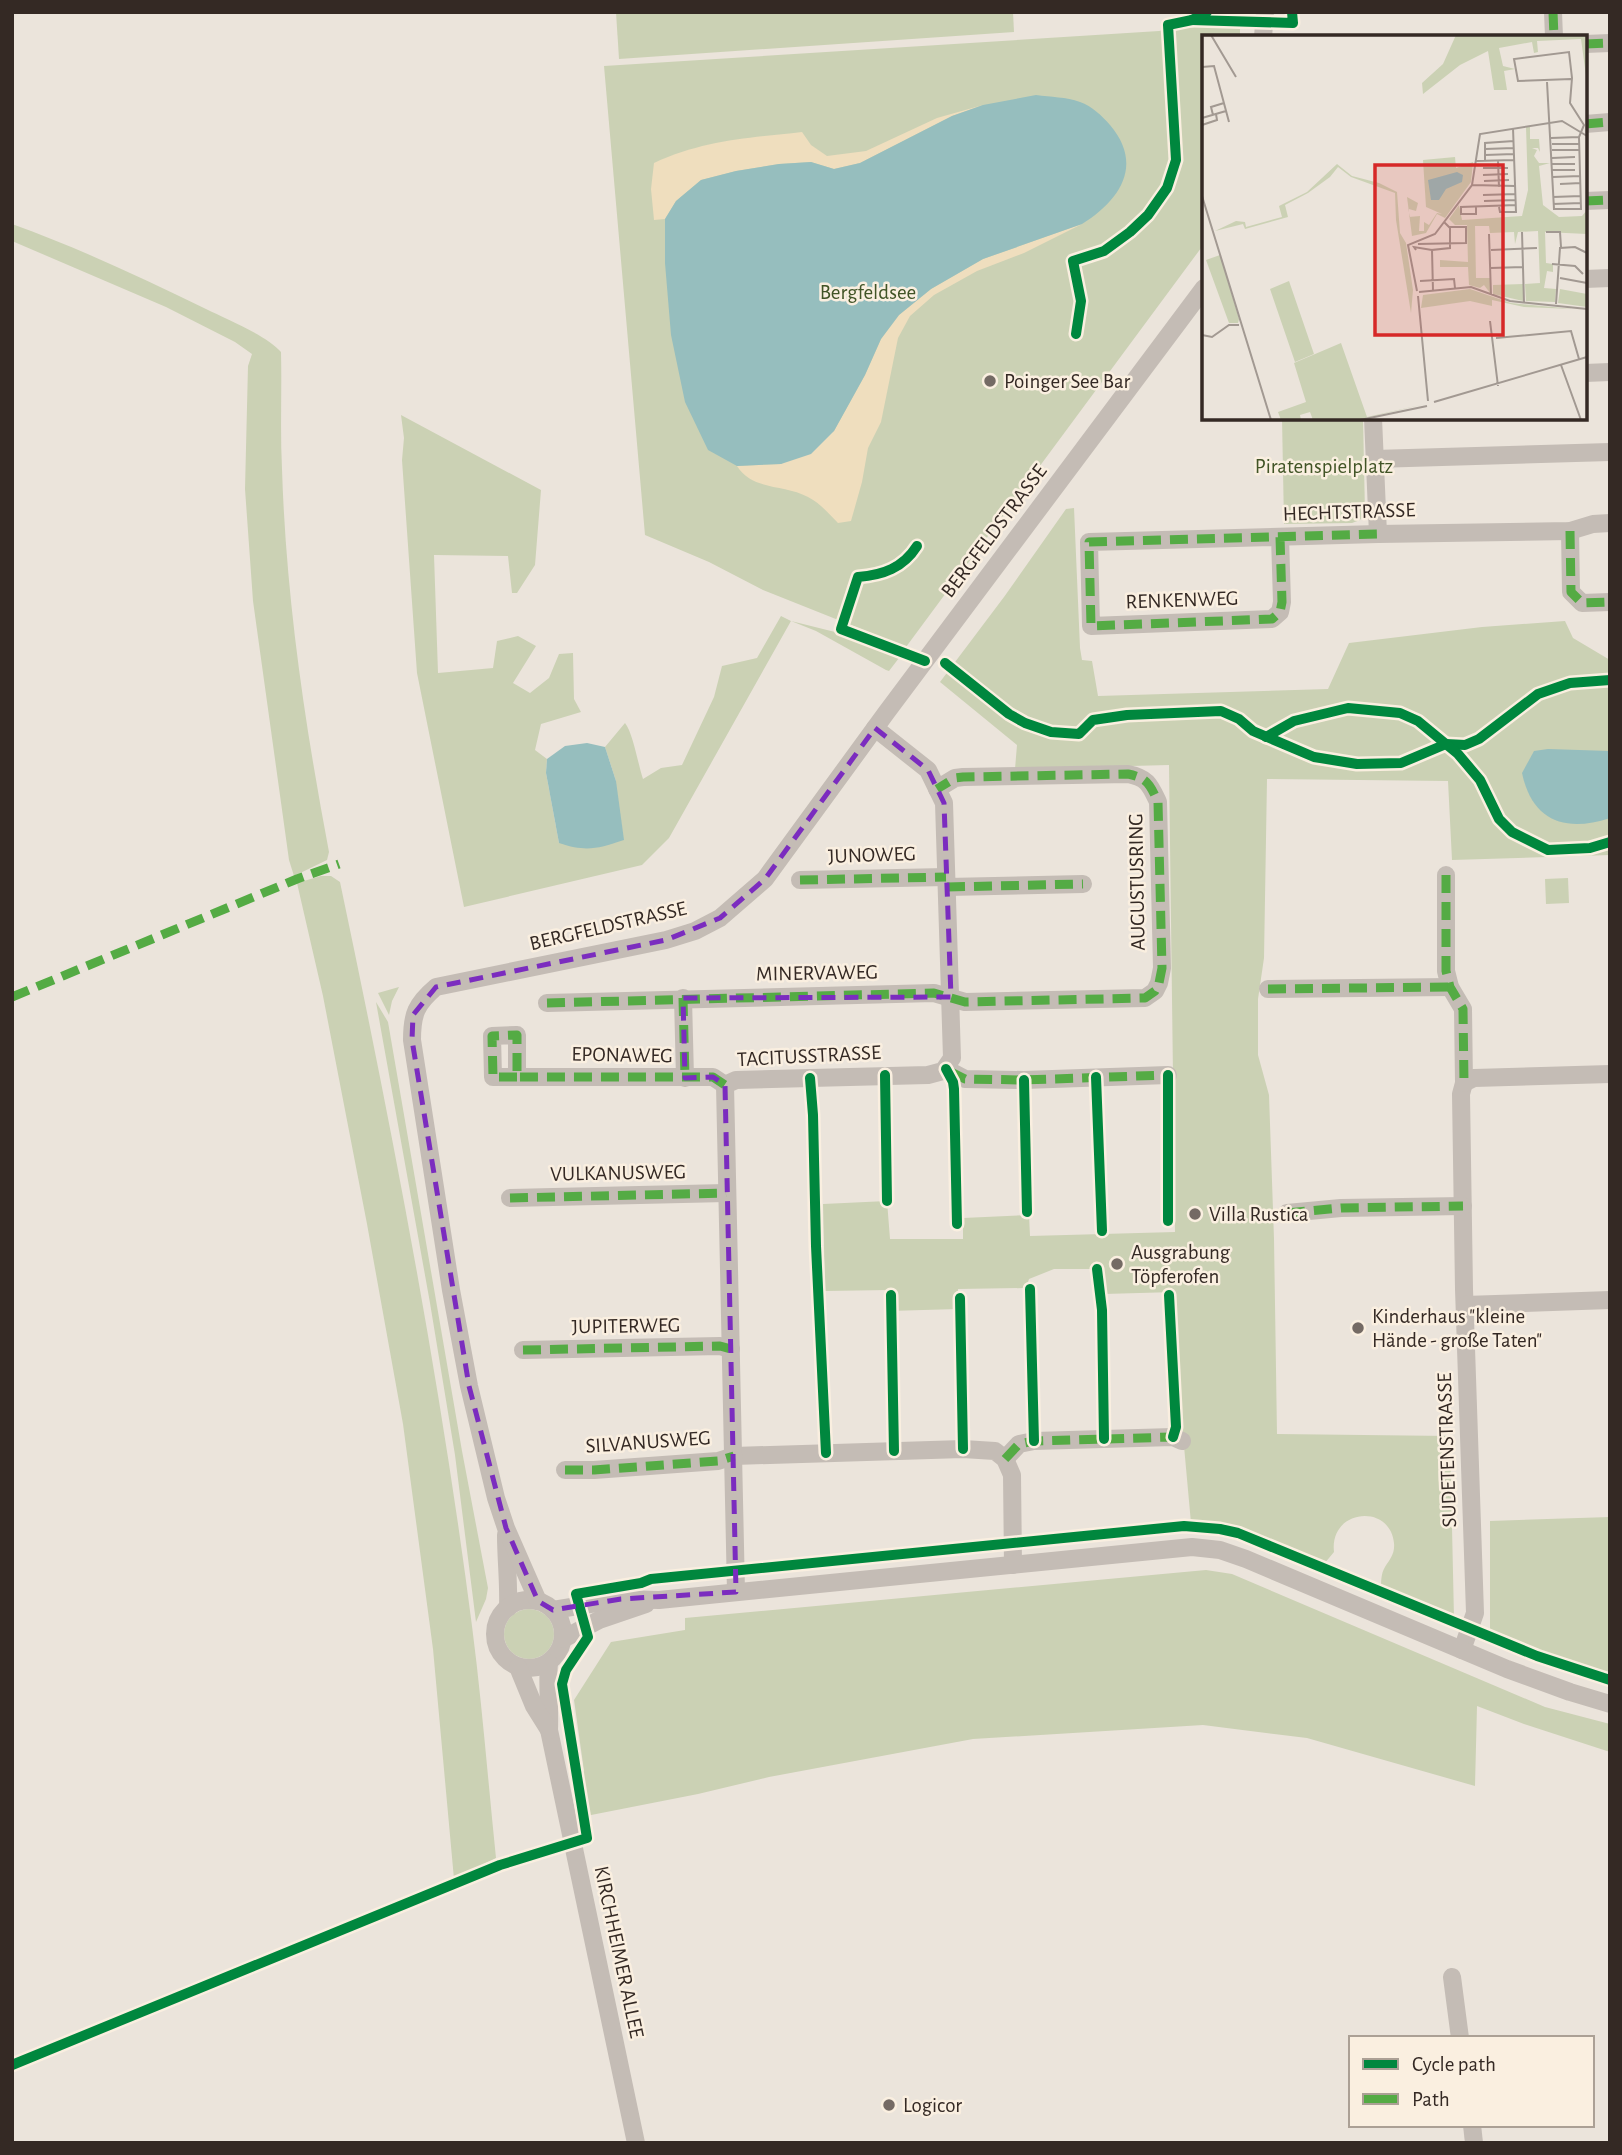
<svg xmlns="http://www.w3.org/2000/svg" width="1622" height="2155" font-family="'Alegreya Sans',sans-serif">
	<style>
		.green { fill: #cbd1b4 }
		.sand { fill: #efdebe }
		.water { fill: #96bebe }
		.lines { fill: none; stroke-linecap: round; stroke-linejoin: round }
		.minor { stroke: #c4bcb5; stroke-width: 18 }
		.quiet { stroke: #54ab44; stroke-width: 9; stroke-dasharray: 18 9; stroke-linecap: butt }
		.cycleway-casing { stroke: #faefe0; stroke-width: 15 }
		.cycleway { stroke: #00873e; stroke-width: 10 }
		.marked { fill: none; stroke: #7b2cbf; stroke-width: 5; stroke-dasharray: 14 9; stroke-linejoin: round }
		.poi-dot { fill: #746a64; stroke: #faefe0; stroke-width: 2.5 }
		.labels { text-anchor: middle; dominant-baseline: central; stroke-width: 5; stroke-linejoin: round; paint-order: stroke }
		.park-label { font-size: 21px; fill: #415426; stroke: #faefe0 }
		.poi-label { font-size: 21px; fill: #342924; stroke: #faefe0; text-anchor: start }
		.street-label { font-size: 21px; fill: #342924; stroke: #faefe0 }
		.inset-road { fill: none; stroke: #a29992; stroke-width: 2 }
		.view { fill: #d62828; fill-opacity: 0.15; stroke: #d62828; stroke-width: 3.5 }
		.inset-edge { fill: none; stroke: #342924; stroke-width: 3.5 }
	</style>
	<rect width="100%" height="100%" fill="#ebe4db"/>
	<g class="green">
		<path d="M616 12H1013L1014 32 619 59Z"/>
		<path d="M1197 26 1240 27V37H1204V244L906 647 763 590 709 562 645 535 604 66 1159 31 1173 28Z"/>
		<path d="M12 224C79 248 142 278 206 309 226 319 266 335 281 352 282 391 280 430 282 469 286 598 305 725 329 852L327 860 294 876 289 860 253 601 245 489 248 366 252 354 235 342 166 307 12 241Z"/>
		<path d="M401 415 541 490 535 565 517 593H512L508 556 434 555 438 673 493 668 497 641 518 636 536 646 513 683 530 693 549 678 559 654 573 653 574 699 581 712 541 724 535 750 547 759 546 773 559 843 616 781 605 747 625 723C633 733 638 764 643 779L661 768 682 765 714 697 722 666 757 658 781 616 791 621 835 632 899 658 889 671 886 670 816 631 791 621 669 838 642 865 464 907 417 673 402 460 404 438Z"/>
		<path d="M1282 418H1363L1365 514 1360 520 1352 523 1284 524Z"/>
		<path d="M1074 508 1080 648 1082 660 1092 661 1098 696 1328 689 1349 643 1482 627 1565 621 1573 638 1610 660V855L1452 860 1448 781 1267 779 1264 958 1258 999V1055L1269 1095 1274 1239 1277 1434 1450 1436 1454 1618 1381 1589C1381 1582 1381 1573 1385 1567 1390 1559 1395 1554 1394 1543 1390 1503 1329 1509 1334 1552L1324 1564 1239 1528 1191 1523 1182 1424 1175 1292 1104 1294 1100 1269H1054L1029 1279 1026 1288 958 1289V1309L889 1311V1290L825 1291 823 1204 887 1201 890 1239H963V1218L1029 1215 1030 1236 1175 1232 1169 765 1015 769 1017 745 940 682 1004 597 1066 509Z"/>
		<path d="M321 876H331L340 882C392 1129 440 1377 472 1626 482 1703 488 1781 496 1858L454 1879 433 1649 403 1424 367 1224 323 996 297 883Z"/>
		<path d="M1568 878 1569 903 1546 904 1545 879Z"/>
		<path d="M399 987 392 1001 389 1015 378 993Z"/>
		<path d="M376 1002 388 1022 462 1451 488 1588 486 1599 476 1622 455 1455 430 1303Z"/>
		<path d="M1610 1517V1675L1554 1657 1490 1631V1521Z"/>
		<path d="M1206 1570 1232 1574 1545 1707 1610 1724V1752L1524 1724 1477 1706 1475 1786 1307 1738 1203 1725 973 1739 769 1777 698 1794 586 1816 579 1775 584 1771 574 1700 611 1642 685 1630V1618Z"/>
		<circle cx="529" cy="1634" r="25"/>
	</g>
	<g class="sand">
		<path d="M983 105 952 116 860 163 834 169 811 162 779 164 736 171 701 180 676 201 665 219 654 220 651 189 654 163C704 140 749 138 802 132L811 145 827 156 866 151 937 118Z"/>
		<path d="M1082 224 1024 253 977 271 934 295 910 316 898 338 881 422 868 448 862 482 851 521 838 523C829 514 820 503 808 497 784 484 753 491 737 466L781 464 834 431 865 375 881 339 899 315 931 289 983 259Z"/>
	</g>
	<g class="water">
		<path d="M1036 95C1051 97 1066 97 1080 102 1092 106 1102 116 1110 125 1144 165 1120 200 1082 224L983 259 931 289 899 315 881 339 865 375 834 431 811 454 781 464 737 466 708 450 685 402 671 335 665 263V219L676 201 701 180 736 171 779 164 811 162 834 169 860 163 952 116 983 105Z"/>
		<path d="M587 743 605 747 616 781 624 840C597 849 586 852 559 843L546 773 547 759 565 746Z"/>
		<path d="M1548 749 1610 751V818C1565 833 1532 821 1522 773L1534 751Z"/>
	</g>
	<g class="lines">
		<g class="minor">
			<path d="M1553 12 1554 37"/>
			<path d="M1263 37 1265 12"/>
			<path d="M1585 44 1610 43"/>
			<path d="M1585 124 1610 122"/>
			<path d="M1585 201 1610 200"/>
			<path d="M1585 279 1610 278"/>
			<path d="M1585 373 1610 372"/>
			<path d="M1373 418 1378 534"/>
			<path d="M1375 459 1610 452"/>
			<path d="M1570 531 1571 592 1582 603 1610 602"/>
			<path d="M1280 537 1282 602 1280 612 1272 619 1091 626 1089 542 1378 534 1570 531 1593 524 1610 523"/>
			<path d="M1446 875V971L1450 987 1463 1009 1464 1083 1461 1094 1464 1289 1475 1613 1462 1650"/>
			<path d="M800 880 946 877"/>
			<path d="M947 887 1083 884"/>
			<path d="M1268 989 1450 987"/>
			<path d="M683 998 685 1078"/>
			<path d="M547 1003 934 993 965 1002 1145 998 1155 991 1159 983 1162 968 1158 802C1150 785 1148 778 1128 774L963 777 955 778 937 789"/>
			<path d="M946 1069 965 1079 1024 1080 1168 1075"/>
			<path d="M517 1077H493L492 1036 517 1035V1077H713L725 1085"/>
			<path d="M1464 1083 1474 1078 1610 1074"/>
			<path d="M510 1198 726 1193"/>
			<path d="M1287 1213 1341 1208 1463 1206"/>
			<path d="M1465 1305 1610 1300"/>
			<path d="M523 1350 720 1346 731 1349"/>
			<path d="M1005 1459 1019 1444 1034 1441 1173 1437 1182 1441"/>
			<path d="M565 1470H594L718 1461 734 1456 963 1449 995 1451 1005 1459 1012 1475 1013 1565"/>
			<path d="M506 1535C506 1559 509 1583 508 1608"/>
			<path d="M736 1592 725 1085 736 1080 928 1075 943 1071 952 1058 944 803 928 770 875 728"/>
			<circle cx="529" cy="1634" r="34"/>
			<path d="M538 1601 506 1528 496 1498 469 1386 451 1290 412 1040C412 1014 416 1004 436 987L666 940 695 931 720 918 765 879 886 713 1204 288"/>
			<path d="M553 1610 621 1599 659 1600 1192 1547 1220 1550 1246 1559 1507 1669 1570 1692 1610 1704"/>
			<path d="M563 1639 599 1620 646 1604"/>
			<path d="M549 1663C547 1685 550 1707 549 1730L636 2143"/>
			<path d="M518 1667 534 1706 549 1730"/>
			<path d="M1452 1977 1460 2038"/>
			<path d="M1472 2125 1474 2143"/>
		</g>
		<g class="quiet">
			<path d="M1553 12 1554 37"/>
			<path d="M1585 44 1610 43"/>
			<path d="M1585 124 1610 122"/>
			<path d="M1585 201 1610 200"/>
			<path d="M1570 531 1571 592 1582 603 1610 602"/>
			<path d="M1280 537 1282 602 1280 612 1272 619 1091 626 1089 542 1378 534"/>
			<path d="M1446 875V971L1450 987 1463 1009 1464 1083"/>
			<path d="M800 880 946 877"/>
			<path d="M947 887 1083 884"/>
			<path d="M1268 989 1450 987"/>
			<path d="M12 997 297 879 339 864"/>
			<path d="M683 998 685 1078"/>
			<path d="M547 1003 934 993 965 1002 1145 998 1155 991 1159 983 1162 968 1158 802C1150 785 1148 778 1128 774L963 777 955 778 937 789"/>
			<path d="M949 1071 965 1079 1024 1080 1168 1075"/>
			<path d="M517 1077H493L492 1036 517 1035V1077H713L725 1085"/>
			<path d="M510 1198 726 1193"/>
			<path d="M1287 1213 1341 1208 1463 1206"/>
			<path d="M523 1350 720 1346 731 1349"/>
			<path d="M1005 1459 1019 1444 1034 1441 1173 1437 1178 1439"/>
			<path d="M565 1470H594L718 1461 734 1456"/>
		</g>
		<defs>
			<g id="cycleway">
				<path d="M1192 20 1293 23 1292 12"/>
				<path d="M1076 334 1081 301 1073 261 1104 251 1130 232 1148 215 1167 188 1176 160 1168 25 1192 20 1207 12"/>
				<path d="M917 546C903 568 883 575 858 577L841 629 925 661"/>
				<path d="M945 663 1009 714 1025 723 1051 732 1079 734 1093 720 1127 715 1221 711 1239 719 1253 731 1314 757 1357 764 1401 763 1446 744 1465 745 1479 739 1538 694 1570 683 1610 680"/>
				<path d="M1266 737 1294 721 1348 708 1400 713 1418 721 1458 754 1480 780 1499 819 1512 832 1548 850 1590 848 1610 842"/>
				<path d="M946 1069 953 1082 954 1089 957 1224"/>
				<path d="M885 1075 887 1201"/>
				<path d="M1168 1075V1221"/>
				<path d="M1096 1077 1102 1231"/>
				<path d="M810 1078 813 1115 816 1246 826 1453"/>
				<path d="M1024 1080 1027 1212"/>
				<path d="M1097 1269 1102 1310 1104 1439"/>
				<path d="M1030 1289 1034 1441"/>
				<path d="M891 1295 894 1451"/>
				<path d="M1169 1295 1176 1427 1173 1437"/>
				<path d="M960 1298 963 1449"/>
				<path d="M12 2065 500 1865 587 1838 562 1684 566 1670 588 1637 576 1594 641 1583 651 1579 1184 1526 1220 1529 1238 1533 1537 1656 1610 1680"/>
			</g>
		</defs>
		<use href="#cycleway" class="cycleway-casing"/>
		<use href="#cycleway" class="cycleway"/>
	</g>
	<path class="marked" d="M875 728 928 770 944 803 951 997 683 998 685 1078 713 1077 725 1085 736 1592 621 1599 553 1610 538 1601 506 1528 469 1386 412 1040 413 1015 436 987 666 940 720 918 765 879Z"/>
	<g class="poi-dot">
		<circle cx="990" cy="381" r="7"/>
		<circle cx="1195" cy="1214" r="7"/>
		<circle cx="1117" cy="1264" r="7"/>
		<circle cx="1358" cy="1328" r="7"/>
		<circle cx="889" cy="2105" r="7"/>
	</g>
	<g class="labels">
		<g class="park-label">
			<text x="868" y="292">Bergfeldsee</text>
			<text x="1324" y="466">Piratenspielplatz</text>
		</g>
		<g class="poi-label">
			<text x="1004" y="381">Poinger See Bar</text>
			<text x="1209" y="1214">Villa Rustica</text>
			<text x="1131" y="1252">Ausgrabung<tspan x="1131" dy="24">Töpferofen</tspan></text>
			<text x="1372" y="1316">Kinderhaus "kleine<tspan x="1372" dy="24">Hände - große Taten"</tspan></text>
			<text x="903" y="2105">Logicor</text>
		</g>
		<g class="street-label">
			<text transform="translate(1349 512) rotate(-2)">HECHTSTRASSE</text>
			<text transform="translate(994 531) rotate(-53)">BERGFELDSTRASSE</text>
			<text transform="translate(1182 600) rotate(-2)">RENKENWEG</text>
			<text transform="translate(872 855) rotate(-2)">JUNOWEG</text>
			<text transform="translate(1137 882) rotate(-91)">AUGUSTUSRING</text>
			<text transform="translate(608 926) rotate(-13)">BERGFELDSTRASSE</text>
			<text transform="translate(817 973) rotate(-1)">MINERVAWEG</text>
			<text transform="translate(622 1055) rotate(1)">EPONAWEG</text>
			<text transform="translate(809 1056) rotate(-3)">TACITUSSTRASSE</text>
			<text transform="translate(618 1173) rotate(-1)">VULKANUSWEG</text>
			<text transform="translate(626 1326) rotate(-1)">JUPITERWEG</text>
			<text transform="translate(648 1442) rotate(-4)">SILVANUSWEG</text>
			<text transform="translate(1447 1450) rotate(-92)">SUDETENSTRASSE</text>
			<text transform="translate(619 1952) rotate(78)">KIRCHHEIMER ALLEE</text>
		</g>
	</g>
	<g transform="translate(1202 35)">
		<rect width="385" height="385" fill="#ebe4db"/>
		<path d="M254 0H385V48L379 4 335 6 336 17 332 18 330 7 297 13 301 31 313 34 302 36 305 55H292L286 16 258 30 221 59 220 48 241 29ZM324 92H328V104H337L338 117 336 113H330L335 115 332 121 337 128H348L337 131 341 170 357 182 380 181 385 175V199L343 197 344 228 351 229V237L345 236 342 253 354 254 353 267 324 266 323 249 338 248 336 196 316 197 313 209 312 197 288 198 287 191H273L274 243H288V258L282 250 278 253 267 250 266 232H238V225L266 227 265 190H253L247 184 257 170 260 185 320 181 326 155ZM253 122 254 133 271 127 269 147 243 183 235 179 224 198 210 201 205 162 216 168 214 176 207 174V182L218 181 217 196H222V187L227 190 235 178 240 179 224 172 221 125ZM135 129 150 141 177 148 195 157 198 198 204 208 211 255 209 278 194 185 193 158 149 142 136 132 128 142 106 158 83 170 86 182 43 194 41 189 13 196 34 186 43 187 44 192 80 182 77 171 105 157ZM18 220 37 284 36 288H27L4 225ZM87 246 112 319 93 327 68 254ZM321 249V266L291 259V250ZM268 254 309 268 371 274 322 272 290 265V271L268 266 219 273 221 260ZM358 254 385 259V272L356 268ZM139 308 165 382 223 369 155 385H111L108 377 98 380 99 385H79L76 377 104 367 92 328Z" fill="#cbd1b4"/>
		<path d="M255 137 261 140 260 147 244 154 237 165H229L226 145Z" fill="#96bebe"/>
		<path class="inset-road" d="M9 0 34 42M0 32 12 31 27 87M345 47 352 174H379L377 102 382 90 368 68 370 43 367 17 312 24 316 46 369 44M11 80 9 72 22 68M0 83 24 76M0 90 15 85 14 79M349 103 377 102M350 109H378M283 114 312 113M350 115H377M283 120 312 119M350 123 373 122M273 126 312 125M283 126V108L312 106M296 126 297 152M350 129H373M281 133H306M350 135H373M281 140 306 139M351 142 378 141M282 146 307 145M358 149 379 148M270 150 313 151M281 160 314 159M0 161 69 385M351 162 379 161M282 166 314 165M351 169 379 168M274 172V179H259V172L314 170M297 172 298 177H314L311 93M320 197 322 268M344 197H358L359 212M287 199 289 260M216 209 264 208V192H247M214 215 212 212 230 215M289 215 335 213M350 229 373 231 381 239M289 233 321 232M358 243 385 248M218 246 252 244 253 253M215 256 206 210 233 199 270 150 278 99 360 86 385 101M231 256 230 215 248 213V193L242 187M217 257 269 252 308 266 385 274M216 261 226 366M354 269 358 213 373 212 385 218M288 286 296 351M0 300 10 302 27 290H37M294 303 369 296 377 324M359 330 379 385M232 367 385 322M158 385 225 371"/>
		<path class="view" d="M173 130H301V300H173Z"/>
		<rect width="385" height="385" class="inset-edge"/>
	</g>
	<rect width="1622" height="2155" fill="none" stroke="#342924" stroke-width="28"/>
	<rect x="1349" y="2036" width="245" height="91" fill="#faefe0" stroke="#aba095" stroke-width="2"/>
	<rect x="1363" y="2059" width="35" height="10" fill="#00873e" stroke="#aba095" stroke-width="2"/>
	<text x="1412" y="2071" font-size="21" fill="#342924">Cycle path</text>
	<rect x="1363" y="2094" width="35" height="10" fill="#54ab44" stroke="#aba095" stroke-width="2"/>
	<text x="1412" y="2106" font-size="21" fill="#342924">Path</text>
</svg>
